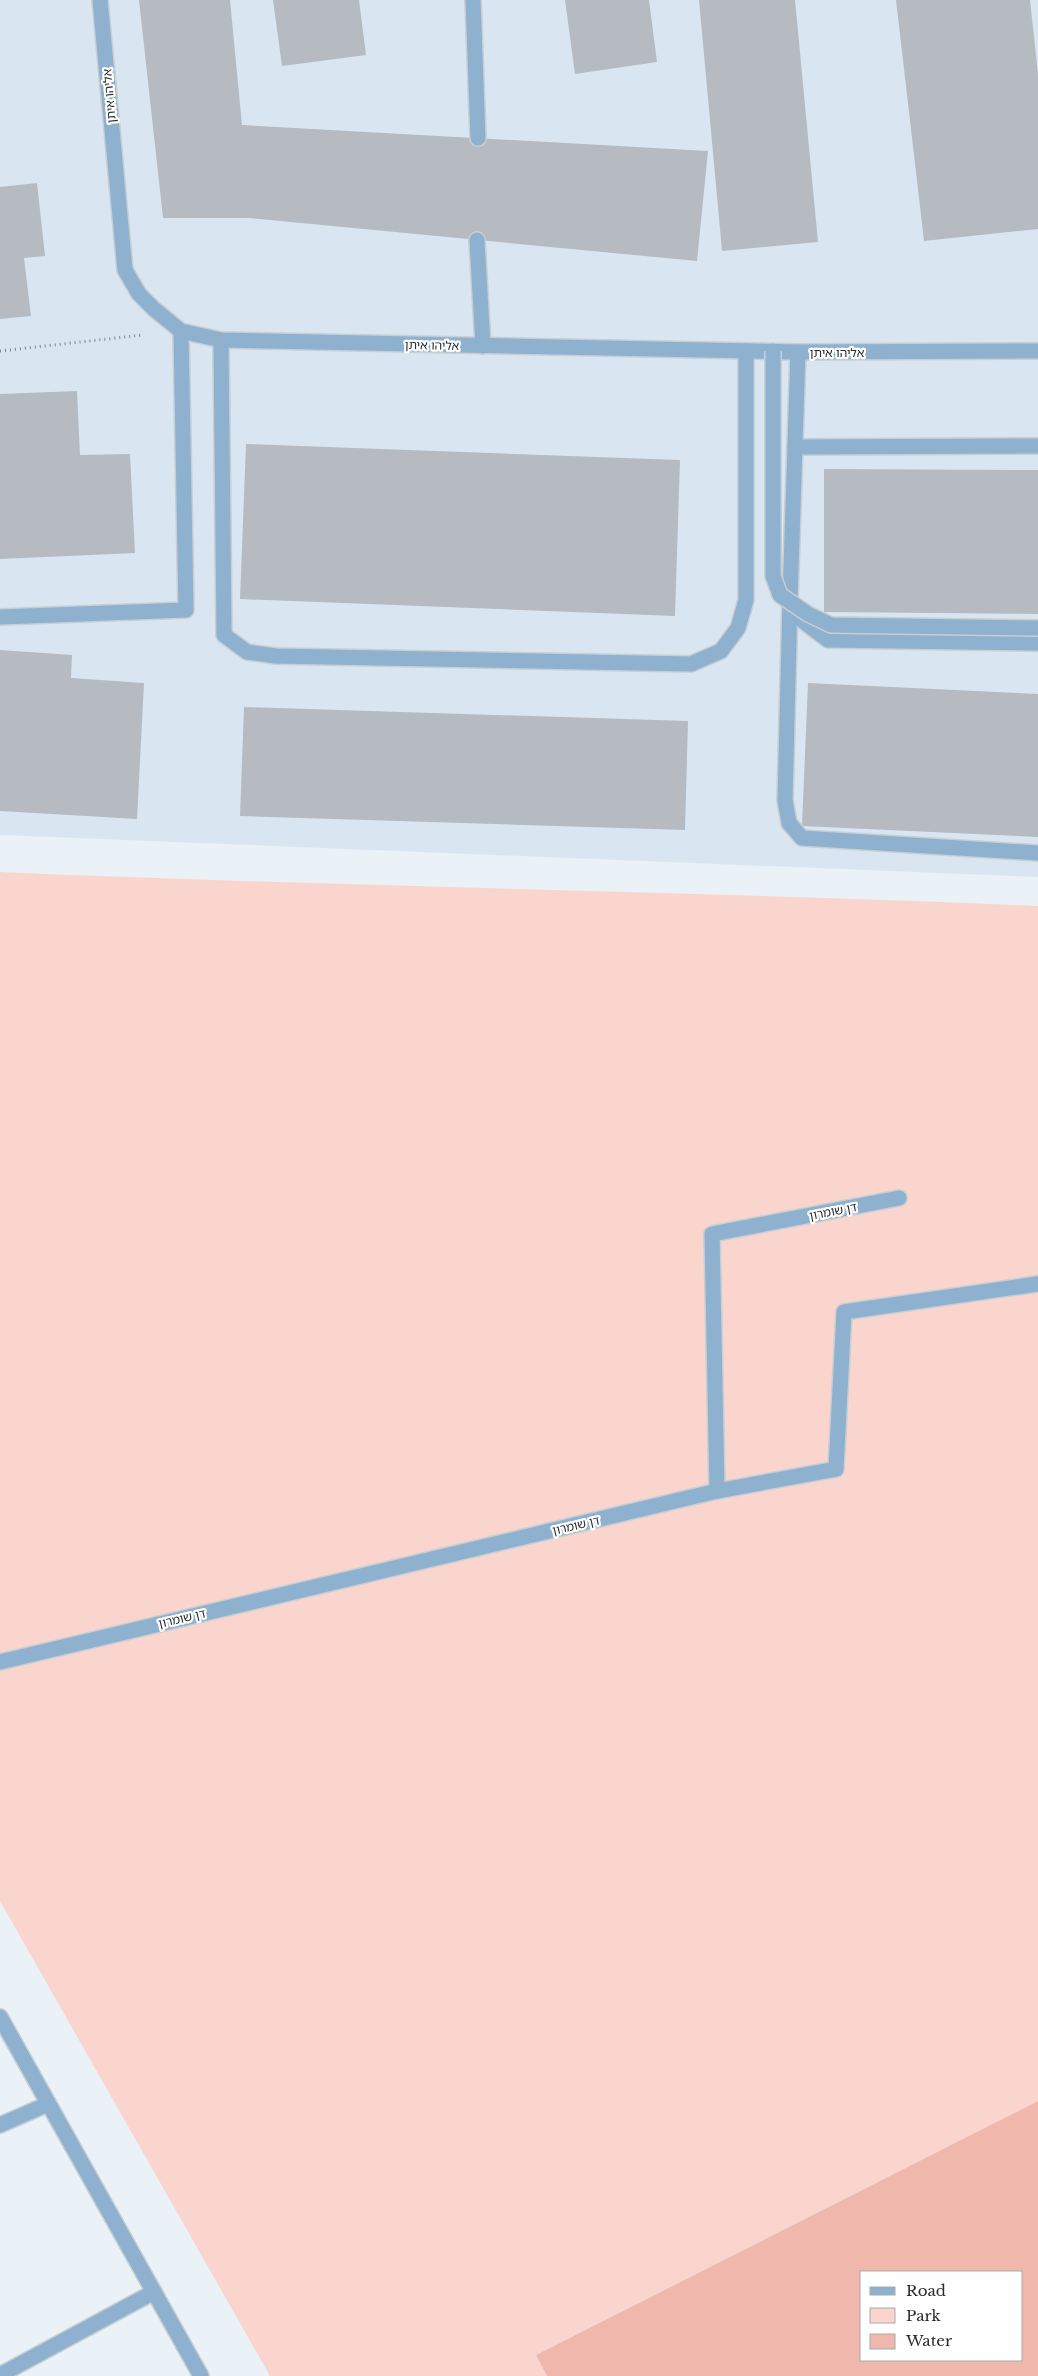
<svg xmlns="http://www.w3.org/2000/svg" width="1038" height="2376" font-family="'Libre Baskerville','Noto Sans Hebrew',serif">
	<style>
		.built { fill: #d9e6f1 }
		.green { fill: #f9d5ce }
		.water { fill: #f0b8ad; fill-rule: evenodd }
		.building { fill: #b5bbc1 }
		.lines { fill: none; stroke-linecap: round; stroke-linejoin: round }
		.lane-casing { stroke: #c8ced2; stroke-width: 18 }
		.street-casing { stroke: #c8ced2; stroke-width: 18 }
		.path { stroke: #808589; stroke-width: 3; stroke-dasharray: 1 4; stroke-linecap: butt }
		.lane { stroke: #8db1ce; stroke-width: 15 }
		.street { stroke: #8db1ce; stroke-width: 15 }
		.lane-bridge-casing { stroke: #c8ced2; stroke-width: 18; stroke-linecap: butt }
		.lane-bridge { stroke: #8db1ce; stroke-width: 15 }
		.labels { text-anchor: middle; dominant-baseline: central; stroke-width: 4.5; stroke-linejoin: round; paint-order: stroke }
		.street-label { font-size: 12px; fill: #272a2c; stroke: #fefefe }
	</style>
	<rect width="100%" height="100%" fill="#ebf2f7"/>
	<path class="built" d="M0 0H1038V877L0 835Z"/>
	<path class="green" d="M0 872C346 887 692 891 1038 906V2101L536 2355 547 2376H270L0 1901Z"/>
	<path class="water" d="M1038 2101V2376H547L536 2355ZM862 2272H1022V2360H862Z"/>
	<g class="building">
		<path d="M139 0H230L242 125 708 151 697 261 248 218H163Z"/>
		<path d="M273 0H359L366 55 282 66Z"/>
		<path d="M565 0H649L657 62 575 74Z"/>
		<path d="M699 0H795L818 242 722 251Z"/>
		<path d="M896 0H1030L1038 74V229L924 241Z"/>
		<path d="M37 183 45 256 24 258 31 316 0 319V187Z"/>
		<path d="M77 391 80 455 130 454 135 553 0 559V394Z"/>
		<path d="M246 444 680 460 675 616 240 599Z"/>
		<path d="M824 469 1038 470V614L824 612Z"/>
		<path d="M0 650 72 655 71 678 144 683 137 819 0 811Z"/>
		<path d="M808 683 1038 694V837L802 826Z"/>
		<path d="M244 707 688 721 685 830 240 816Z"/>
	</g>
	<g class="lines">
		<defs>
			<g id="lane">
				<path d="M473 0 478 138"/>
				<path d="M477 240 483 346"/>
				<path d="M221 340 224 635 247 652 276 656 691 664 721 651 738 628 746 600V351"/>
				<path d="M798 352 790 600 803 621 828 640 1038 643"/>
				<path d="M795 447 1038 446"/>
				<path d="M790 600 785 800 789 823 802 838 1038 853"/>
				<path d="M0 617 186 610 181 331"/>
				<path d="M0 2017 201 2376"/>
				<path d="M0 2125 48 2104"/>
				<path d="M0 2375 154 2292"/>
			</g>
			<g id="street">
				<path d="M100 0 125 270 139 294 154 309 181 331 221 340 798 352 1038 351"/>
				<path d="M717 1491 836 1469 844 1312 1037 1284"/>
				<path d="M0 1662 717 1491 712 1234 899 1198"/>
			</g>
		</defs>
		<use href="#lane" class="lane-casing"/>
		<use href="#street" class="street-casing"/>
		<path class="path" d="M0 351 143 335"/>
		<use href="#lane" class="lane"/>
		<use href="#street" class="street"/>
		<defs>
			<path id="lane-bridge" d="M773 351V576L780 595 808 614 831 625 1038 628"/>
		</defs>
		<use href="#lane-bridge" class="lane-bridge-casing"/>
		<use href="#lane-bridge" class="lane-bridge"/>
	</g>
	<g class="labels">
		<g class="street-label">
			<text transform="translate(109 96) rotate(-95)">אליהו איתן</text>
			<text transform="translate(432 345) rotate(1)">אליהו איתן</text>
			<text x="837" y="352">אליהו איתן</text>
			<text transform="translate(833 1211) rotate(-11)">דן שומרון</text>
			<text transform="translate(576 1525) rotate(-13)">דן שומרון</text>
			<text transform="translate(182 1618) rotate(-13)">דן שומרון</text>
		</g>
	</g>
	<rect x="860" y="2271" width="162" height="90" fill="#fefefe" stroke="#a8a9aa"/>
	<rect x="870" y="2287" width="25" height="8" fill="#8db1ce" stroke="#a8a9aa"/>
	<text x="906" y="2296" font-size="15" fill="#272a2c">Road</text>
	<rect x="870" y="2308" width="25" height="15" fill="#f9d5ce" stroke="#a8a9aa"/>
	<text x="906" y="2321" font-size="15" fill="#272a2c">Park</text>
	<rect x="870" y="2334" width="25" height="15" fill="#f0b8ad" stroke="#a8a9aa"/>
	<text x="906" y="2346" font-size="15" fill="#272a2c">Water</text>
</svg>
